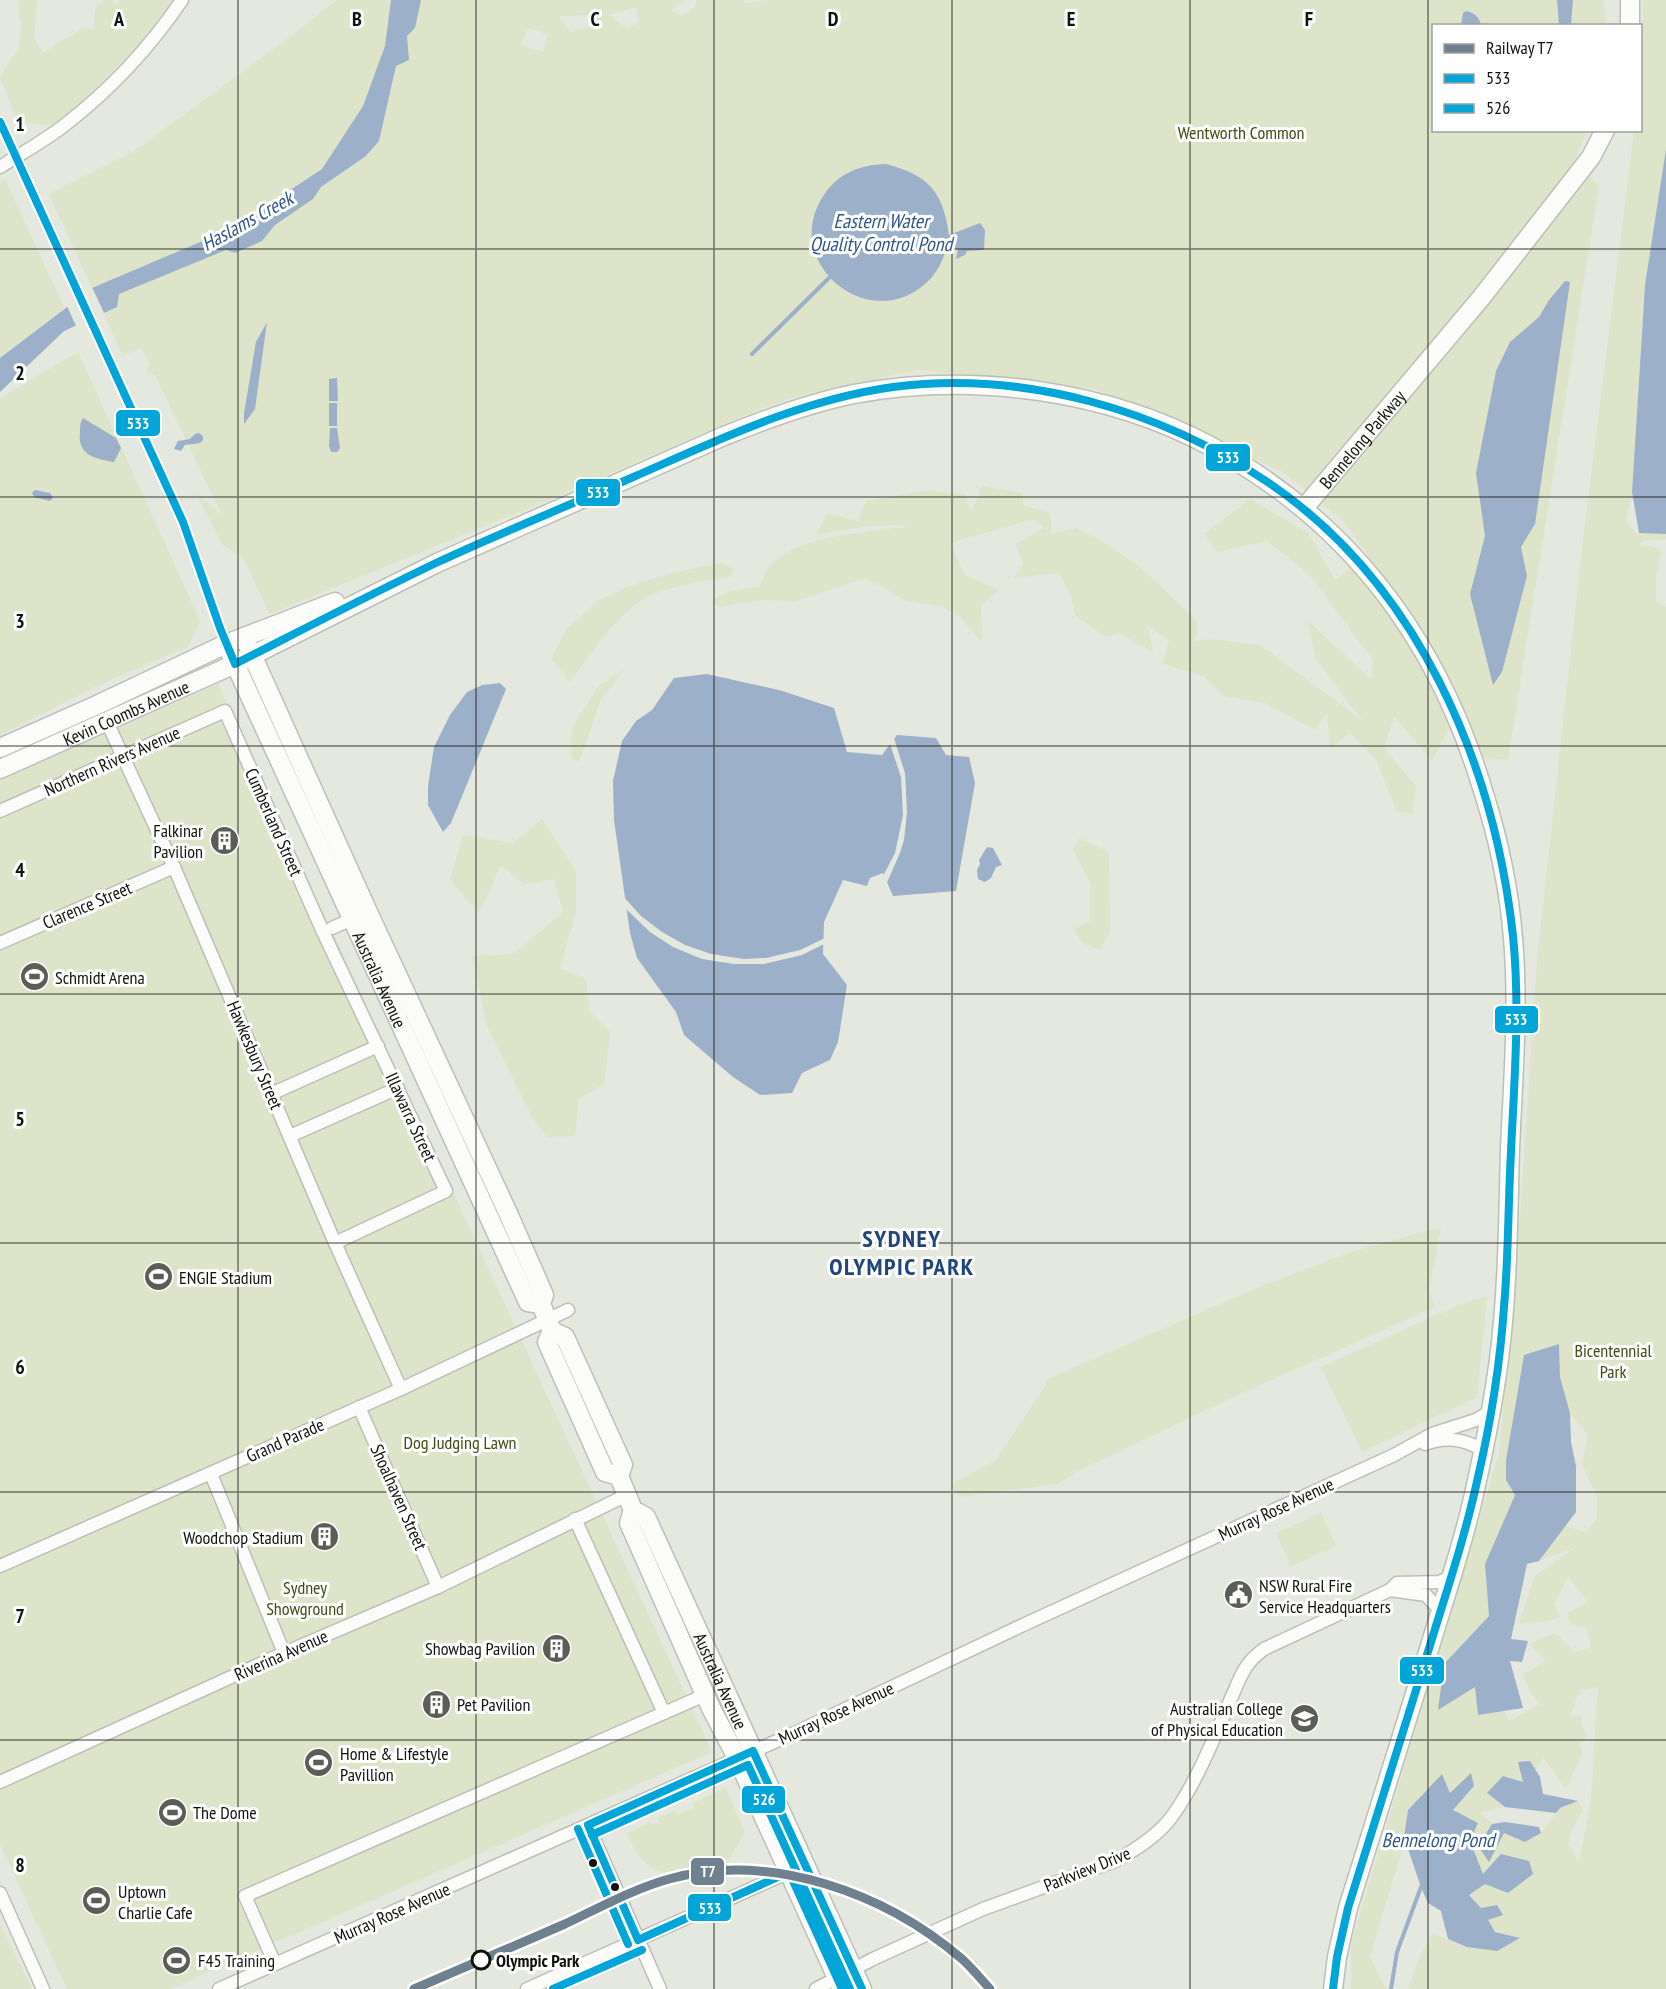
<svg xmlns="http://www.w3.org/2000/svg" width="1666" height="1989" font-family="'PT Sans Narrow',sans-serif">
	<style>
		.green { fill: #dde4ca; fill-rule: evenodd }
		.water { fill: #9cb0c9 }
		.pier { fill: #e5e8de }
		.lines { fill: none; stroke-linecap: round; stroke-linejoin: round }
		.stream { stroke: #9cb0c9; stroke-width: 4 }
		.street-casing { stroke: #bcbeb7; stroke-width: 15 }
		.secondary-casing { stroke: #bcbeb7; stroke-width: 21 }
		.street { stroke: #fbfcfa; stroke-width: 12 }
		.secondary { stroke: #fbfcfa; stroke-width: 18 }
		.rail { stroke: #cacbc8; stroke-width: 4; stroke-dasharray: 8 8; stroke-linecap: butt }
		.bus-1-casing { stroke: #fff; stroke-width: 12 }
		.bus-2-casing { stroke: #fff; stroke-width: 12 }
		.bus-1 { stroke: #02a5d8; stroke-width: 8 }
		.bus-2 { stroke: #02a5d8; stroke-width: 8 }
		.rail-1-casing { stroke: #fff; stroke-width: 14 }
		.rail-1 { stroke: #6f818e; stroke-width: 9 }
		.grid { fill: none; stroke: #10120c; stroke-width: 1.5; stroke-opacity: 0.55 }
		.bus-dot { fill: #10120c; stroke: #fff; stroke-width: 2 }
		.stop-dot { fill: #fff; stroke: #10120c; stroke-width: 3 }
		.labels { text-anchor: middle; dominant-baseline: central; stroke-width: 6; stroke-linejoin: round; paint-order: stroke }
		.park-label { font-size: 18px; fill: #424c15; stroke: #fff }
		.street-label { font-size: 18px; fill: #10120c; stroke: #fff }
		.poi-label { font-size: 18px; fill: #10120c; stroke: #fff; text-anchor: start }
		.stop-label { font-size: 18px; font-weight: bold; fill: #10120c; stroke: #fff; text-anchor: start }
		.water-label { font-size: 20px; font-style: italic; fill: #31568b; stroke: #fff }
		.district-label { font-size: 24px; font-weight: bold; letter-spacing: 1.5px; fill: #1f457a; stroke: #fff }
		.grid-label { font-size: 20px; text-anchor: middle; font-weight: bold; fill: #10120c; stroke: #fff; stroke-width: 6; stroke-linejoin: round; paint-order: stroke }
		.line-badge { stroke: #fff; stroke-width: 2 }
		.badge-label { font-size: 16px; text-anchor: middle; font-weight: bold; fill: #fff }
	</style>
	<rect width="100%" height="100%" fill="#e5e8de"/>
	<g class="green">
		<path d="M17 0H39L37 1 34 38 43 53 83 28 93 30 96 6 104 0H112L119 6 118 0H173L135 49 57 126 17 121 0 76 19 49 21 25Z"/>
		<path d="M337 0H391L385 46 363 106 322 169 233 228 92 288 49 194 133 152 278 46Z"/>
		<path d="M421 0H686L677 4 672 11 683 16 696 6V0H743L745 3 774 0H1604L1605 25 1434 26V130L1587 131 1574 161 1599 186 1508 760 1481 758 1431 684 1449 729 1432 761 1394 716 1384 748 1416 786 1412 814 1397 812 1376 760 1350 733 1330 748 1327 712 1315 730 1265 703 1224 696 1204 676 1163 664 1169 640 1148 626 1153 652 1118 633 1105 637 1075 615 1071 595 1059 573 1013 578 1023 564 1016 544 1044 528 1033 519 950 543 965 575 999 590 981 605 982 642 959 616 940 606 905 600 865 578 796 601 762 600 719 607 711 601 727 592 760 587C771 532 870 534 913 525L868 526 816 535 828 513 858 521 866 501 928 491 965 494 971 513 982 486 1023 493V505L1050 513 1052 534 1076 528 1110 546 1147 573 1198 622 1195 641 1210 639 1260 645 1363 721 1315 658 1308 621 1371 679 1373 660 1309 574 1267 541 1217 552 1204 534 1250 499 1308 533 1335 580 1368 555 1343 521 1281 471 1095 389 918 370 793 397 733 420 556 497 270 614 243 558 222 544 195 491 222 515 155 375 146 372 150 365 141 347 123 356 103 313 117 307 118 294 131 288 226 250 235 253 262 241 275 225 313 199 321 187 366 156 379 141 396 66 409 60 407 36 415 28ZM636 7 639 22 627 28 609 15ZM599 14 590 27 570 32 559 17ZM528 28 547 34 544 52 520 45Z"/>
		<path d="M1643 0H1666V149L1645 285 1632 492 1626 522 1637 534 1666 532V539L1645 540 1638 545 1652 546 1661 551 1656 576V601L1666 607V1989H1408L1420 1956 1432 1934 1450 1940 1519 1938 1495 1932 1481 1908 1468 1896 1485 1884 1470 1841 1453 1810 1474 1787 1450 1793 1441 1775 1408 1810 1401 1853 1370 1956 1384 1986 1388 1989H1351V1946L1355 1930 1499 1453 1520 1216 1537 960 1583 541 1634 131 1640 130C1640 87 1643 44 1643 0ZM1559 1345 1560 1377 1570 1413 1588 1435 1582 1464 1597 1497V1518L1586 1532 1565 1526 1539 1561 1576 1547 1535 1576 1519 1624 1548 1621 1561 1617 1554 1605 1568 1577 1588 1602 1568 1613 1570 1624 1587 1628 1591 1647 1575 1652 1555 1633 1529 1644 1546 1661 1522 1675 1531 1692 1540 1704 1509 1721 1503 1710 1479 1715 1475 1687 1438 1710 1444 1664 1489 1616 1485 1564 1515 1494 1506 1480V1460L1524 1355ZM1598 1687 1591 1800 1579 1862 1568 1845 1571 1831 1583 1811 1578 1801 1560 1808 1541 1833 1526 1842 1504 1833 1479 1846 1492 1824 1480 1812 1505 1807 1487 1793 1524 1782 1518 1762 1530 1761 1535 1771 1543 1757 1566 1789 1582 1755 1580 1744 1586 1736 1580 1716H1570L1580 1690Z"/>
		<path d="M5 179 64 308 0 358V182Z"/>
		<path d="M78 352 200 621 191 641 187 647 97 686 0 735V398Z"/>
		<path d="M722 563 733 569 731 577C706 580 672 586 649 596 619 610 590 655 570 682L551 658 567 629 598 601 627 587 672 573Z"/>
		<path d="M624 669 600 701 585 746 578 762 571 757 572 728 597 688Z"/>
		<path d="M218 684 712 1752 169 1989H67L0 1844V780Z"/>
		<path d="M542 819 576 871V911L560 968 586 979 589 1011 610 1032 604 1084 579 1099 575 1136 547 1137 532 1117 487 1026 472 956 514 954 563 912 554 879 524 884 501 865 479 913 450 880 463 835 513 843Z"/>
		<path d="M1080 838 1109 853 1110 933 1099 950 1082 943 1074 929 1090 921V883L1073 850Z"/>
		<path d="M1441 1227 1429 1291 1435 1307 1236 1396 1078 1471 1058 1484 959 1497 951 1484 995 1461 1046 1385 1045 1380 1259 1287 1357 1250Z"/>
		<path d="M1487 1296 1477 1397 1362 1452 1321 1367 1459 1305Z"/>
		<path d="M1321 1513 1336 1546 1291 1566 1276 1533Z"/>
		<path d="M725 1788 745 1832C739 1843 733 1855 724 1863 700 1883 662 1881 640 1857 634 1850 631 1841 627 1833L650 1822 652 1825 659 1822 658 1818 675 1810 677 1815 694 1807 693 1803Z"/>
		<path d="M0 1923 32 1989H0Z"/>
	</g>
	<g class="water">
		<path d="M391 0H421L415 28 407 36 409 60 396 66 379 141 366 156 321 187 313 199 275 225 262 241 235 253 226 250 119 294 117 307 64 331 0 392V358L92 288 233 228 322 169 363 106 385 46Z"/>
		<path d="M1557 0H1573L1571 25H1559Z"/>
		<path d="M1466 11C1475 13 1479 17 1481 25H1461L1463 13Z"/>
		<path d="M1666 149V534L1639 533 1632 492 1645 285Z"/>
		<path d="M886 164C929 175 943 192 949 235L980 223 985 230 984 250 967 251 965 255 956 259 958 249 947 248C942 261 937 274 926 283 868 336 779 261 824 195 839 172 861 165 886 164Z"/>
		<path d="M1565 281 1570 282 1535 524 1521 547 1527 576 1502 672 1493 685 1470 594 1485 536 1476 473 1496 371 1510 342 1539 317 1549 300Z"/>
		<path d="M267 322 255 409 244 424V413L256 342Z"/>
		<path d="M337 378 338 401H329V379Z"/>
		<rect x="329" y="403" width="8" height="23"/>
		<path d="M83 418 116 438 121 448 114 462C95 459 77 455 80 432 80 426 80 423 83 418Z"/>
		<path d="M330 428H337L340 448 337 452H331L329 446Z"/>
		<path d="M199 433 203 436V440L200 443 185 445 181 451 174 449 178 441 190 439 195 434Z"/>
		<path d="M35 490 50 493 53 498 50 501 34 497 32 493Z"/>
		<path d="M707 674 779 690 834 708 847 752 882 755 897 735 936 738 946 755 969 757 975 783 956 891 893 896 883 873 870 878 867 886 843 880 824 922 823 954 847 985 838 1042 830 1060 802 1073 792 1093 760 1095 733 1077 684 1035 676 1012 637 958 630 933 614 820 613 781 622 741 636 721 652 710 674 678Z"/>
		<path d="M500 683 506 689 451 823 443 832 428 805V786L434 747 450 715 467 692 482 685Z"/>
		<path d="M987 847 993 848 1002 865 996 867 991 878 985 882 978 879 977 870 980 864 979 860Z"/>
		<path d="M1559 1344 1560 1377 1570 1413 1571 1442 1576 1466V1512L1539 1561 1527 1564 1511 1639 1528 1641 1522 1662 1510 1661 1523 1708 1478 1715 1475 1687 1438 1710 1444 1664 1489 1616 1485 1564 1515 1495 1506 1480V1460L1524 1355Z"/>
		<path d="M1530 1761 1540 1777 1543 1794 1578 1801 1560 1808 1556 1813 1505 1807 1487 1793 1503 1776 1523 1782 1518 1762Z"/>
		<path d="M1471 1773 1474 1786 1453 1810 1478 1823 1470 1841 1483 1874 1501 1854 1529 1861 1533 1874 1508 1893 1485 1884 1469 1895 1481 1908 1497 1905 1503 1915 1488 1920 1495 1932 1520 1938 1497 1951 1467 1947 1448 1939 1441 1911 1428 1903 1421 1887 1404 1837 1408 1810 1442 1774 1450 1793Z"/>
		<path d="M1505 1822 1539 1827 1541 1833 1525 1842 1504 1833 1489 1862 1478 1846 1492 1824Z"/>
	</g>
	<g class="pier">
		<path d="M91 285 105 315 77 328 66 304Z"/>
		<path d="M893 735 905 773 907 812 904 840 900 853 885 887 882 878 895 853 903 815 901 777 889 741Z"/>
		<path d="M622 895 641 916 662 932 685 945 711 954 744 959 766 958 800 950 827 937 826 943 802 955 764 964H734L702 959 673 947 650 932 623 906Z"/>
	</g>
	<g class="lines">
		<g class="stream">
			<path d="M752 354 829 278"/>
			<path d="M1391 1989 1397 1952 1421 1887"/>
		</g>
		<defs>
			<g id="street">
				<path d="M0 167C22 153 46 140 66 124 111 89 150 47 182 0"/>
				<path d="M107 722 174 867 335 1243 401 1389"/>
				<path d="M0 811 225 711 323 932 446 1191 335 1243"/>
				<path d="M332 928 359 916"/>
				<path d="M0 943 174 867"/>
				<path d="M271 1094 378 1046"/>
				<path d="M290 1136 398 1088"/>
				<path d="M359 1407 438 1587"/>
				<path d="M1425 1444C1447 1436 1463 1439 1483 1450"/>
				<path d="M211 1474 284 1653"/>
				<path d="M575 1519 664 1713"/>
				<path d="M0 1566 401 1389 568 1310"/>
				<path d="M1390 1590 1426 1595 1434 1604 1441 1607"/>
				<path d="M0 1782 284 1653 438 1587 627 1495"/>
				<path d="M588 1825 660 1989"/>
				<path d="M0 1893 43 1989"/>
				<path d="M275 1964 245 1896 705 1695"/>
				<path d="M219 1989 799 1731 1023 1625 1394 1455 1432 1434 1476 1420 1491 1411"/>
				<path d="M527 1989 789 1872"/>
				<path d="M816 1989 873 1959 983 1909 1115 1861C1137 1849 1159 1835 1173 1815 1200 1778 1221 1720 1240 1678 1246 1665 1252 1658 1264 1649L1390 1590 1397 1583 1439 1582 1451 1577"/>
			</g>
			<g id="secondary">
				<path d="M1630 0V26"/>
				<path id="s1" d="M1304 508 1481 298 1591 157 1605 130"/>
				<path id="s2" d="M244 637 368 912 508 1213 544 1295 541 1304 552 1331 565 1337 623 1465 619 1476 633 1510 646 1517 862 1989"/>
				<path id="s3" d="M226 644 528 1302 541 1304"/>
				<path d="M0 748 97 705 226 644 335 602"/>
				<path id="s4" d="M0 769 235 664 437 563 724 436C766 419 809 403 854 394 972 372 1107 390 1212 447 1353 524 1439 642 1484 794 1499 841 1509 889 1513 938 1519 1008 1513 1079 1510 1149 1508 1219 1508 1290 1499 1359 1493 1405 1484 1450 1474 1494 1463 1545 1445 1596 1430 1646 1403 1733 1376 1820 1348 1908L1337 1957 1333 1989"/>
				<path d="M552 1331 547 1342 605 1472 619 1476"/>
				<path d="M633 1510 629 1523 711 1708 737 1758 842 1989"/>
			</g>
		</defs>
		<use href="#street" class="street-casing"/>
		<use href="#secondary" class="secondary-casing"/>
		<use href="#street" class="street"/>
		<use href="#secondary" class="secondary"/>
		<path class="rail" d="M974 1962 991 1989"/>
		<defs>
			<g id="bus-1">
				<path d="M0 122 183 522 220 628 235 664C302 630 369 595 436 563 500 533 566 507 631 478 716 441 800 400 893 387 1024 370 1161 410 1269 483 1418 584 1494 763 1513 936 1521 1015 1513 1095 1510 1174 1508 1218 1508 1263 1504 1307 1500 1364 1491 1421 1478 1477 1466 1533 1448 1587 1431 1642 1403 1731 1376 1820 1348 1908L1337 1957 1333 1989"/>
				<path d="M842 1989 789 1872 638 1940 588 1825 753 1751 862 1989"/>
			</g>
			<g id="bus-2">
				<path d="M578 1829 628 1944"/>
				<path d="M592 1835 748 1765 850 1989"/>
				<path d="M553 1989 642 1950"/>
			</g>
		</defs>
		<use href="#bus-1" class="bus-1-casing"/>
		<use href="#bus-2" class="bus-2-casing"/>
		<use href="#bus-1" class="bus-1"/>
		<use href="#bus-2" class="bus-2"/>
		<defs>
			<path id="rail-1" d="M414 1989C464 1967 515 1946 565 1924 599 1908 633 1889 669 1879 771 1851 885 1893 962 1959 972 1968 981 1979 990 1989"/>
		</defs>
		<use href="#rail-1" class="rail-1-casing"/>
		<use href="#rail-1" class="rail-1"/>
	</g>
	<path class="grid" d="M238 0V1989M476 0V1989M714 0V1989M952 0V1989M1190 0V1989M1428 0V1989M0 249H1666M0 497H1666M0 746H1666M0 994H1666M0 1243H1666M0 1492H1666M0 1740H1666"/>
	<defs>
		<symbol id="building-disc" viewBox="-11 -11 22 22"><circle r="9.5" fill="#5b5d56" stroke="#fff"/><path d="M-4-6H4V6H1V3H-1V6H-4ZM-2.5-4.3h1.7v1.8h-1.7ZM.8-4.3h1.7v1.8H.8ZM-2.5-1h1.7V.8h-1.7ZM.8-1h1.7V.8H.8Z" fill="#fff"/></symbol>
		<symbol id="stadium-disc" viewBox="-11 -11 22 22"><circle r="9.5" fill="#5b5d56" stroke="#fff"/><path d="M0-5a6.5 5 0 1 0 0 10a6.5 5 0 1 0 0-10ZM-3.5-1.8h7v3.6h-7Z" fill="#fff"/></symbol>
		<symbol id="civic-disc" viewBox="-11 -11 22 22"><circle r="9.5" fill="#5b5d56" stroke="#fff"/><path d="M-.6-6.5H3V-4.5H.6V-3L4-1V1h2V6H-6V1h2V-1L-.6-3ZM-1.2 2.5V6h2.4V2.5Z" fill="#fff"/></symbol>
		<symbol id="university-disc" viewBox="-11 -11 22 22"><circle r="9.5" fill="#5b5d56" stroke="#fff"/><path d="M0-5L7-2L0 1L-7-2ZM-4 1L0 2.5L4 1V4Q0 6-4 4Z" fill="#fff"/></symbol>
	</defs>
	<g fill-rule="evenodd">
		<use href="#building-disc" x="208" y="824" width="33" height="33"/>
		<use href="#stadium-disc" x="18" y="960" width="33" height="33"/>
		<use href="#stadium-disc" x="142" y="1260" width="33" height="33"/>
		<use href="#building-disc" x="308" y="1520" width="33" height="33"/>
		<use href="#civic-disc" x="1222" y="1578" width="33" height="33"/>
		<use href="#building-disc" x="540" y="1632" width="33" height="33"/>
		<use href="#building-disc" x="420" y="1688" width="33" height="33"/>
		<use href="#university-disc" x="1288" y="1702" width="33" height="33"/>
		<use href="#stadium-disc" x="302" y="1746" width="33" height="33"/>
		<use href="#stadium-disc" x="156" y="1796" width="33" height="33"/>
		<use href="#stadium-disc" x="80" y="1884" width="33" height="33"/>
		<use href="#stadium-disc" x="160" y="1944" width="33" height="33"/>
	</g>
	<g class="bus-dot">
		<circle cx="593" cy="1863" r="5"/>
		<circle cx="615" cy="1887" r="5"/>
	</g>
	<circle class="stop-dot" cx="481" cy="1960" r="9"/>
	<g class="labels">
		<g class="park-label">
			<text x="1241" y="132">Wentworth Common</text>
			<text x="1613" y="1350">Bicentennial<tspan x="1613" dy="21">Park</tspan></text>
			<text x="460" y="1442">Dog Judging Lawn</text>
			<text x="305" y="1587">Sydney<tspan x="305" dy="21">Showground</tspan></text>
		</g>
		<g class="street-label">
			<text stroke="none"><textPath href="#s1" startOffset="90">Bennelong Parkway</textPath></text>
			<text stroke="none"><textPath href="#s4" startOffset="138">Kevin Coombs Avenue</textPath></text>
			<text transform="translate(112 761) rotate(-24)">Northern Rivers Avenue</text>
			<text transform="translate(274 822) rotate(66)">Cumberland Street</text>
			<text transform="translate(87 905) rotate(-23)">Clarence Street</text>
			<text stroke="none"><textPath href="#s3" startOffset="369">Australia Avenue</textPath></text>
			<text transform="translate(255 1055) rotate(67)">Hawkesbury Street</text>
			<text transform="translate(411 1117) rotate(65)">Illawarra Street</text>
			<text transform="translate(285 1440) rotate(-24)">Grand Parade</text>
			<text transform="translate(399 1497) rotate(66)">Shoalhaven Street</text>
			<text transform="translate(1276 1509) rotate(-25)">Murray Rose Avenue</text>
			<text transform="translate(281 1655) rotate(-24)">Riverina Avenue</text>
			<text stroke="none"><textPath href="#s2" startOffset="1160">Australia Avenue</textPath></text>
			<text transform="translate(836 1713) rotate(-25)">Murray Rose Avenue</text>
			<text transform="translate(1087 1869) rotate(-22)">Parkview Drive</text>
			<text transform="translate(392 1913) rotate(-24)">Murray Rose Avenue</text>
		</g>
		<g class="poi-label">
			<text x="203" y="830" text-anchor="end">Falkinar<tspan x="203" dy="21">Pavilion</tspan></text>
			<text x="55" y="977">Schmidt Arena</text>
			<text x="179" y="1277">ENGIE Stadium</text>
			<text x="303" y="1537" text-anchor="end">Woodchop Stadium</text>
			<text x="1259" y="1585">NSW Rural Fire<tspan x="1259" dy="21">Service Headquarters</tspan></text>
			<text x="535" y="1648" text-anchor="end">Showbag Pavilion</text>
			<text x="457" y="1704">Pet Pavilion</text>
			<text x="1283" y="1708" text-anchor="end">Australian College<tspan x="1283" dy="21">of Physical Education</tspan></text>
			<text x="340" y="1753">Home &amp; Lifestyle<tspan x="340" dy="21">Pavillion</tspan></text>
			<text x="193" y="1812">The Dome</text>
			<text x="118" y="1891">Uptown<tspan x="118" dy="21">Charlie Cafe</tspan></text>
			<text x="198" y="1960">F45 Training</text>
		</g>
		<g class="stop-label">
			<text x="496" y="1960">Olympic Park</text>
		</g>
		<g class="water-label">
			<text transform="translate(247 221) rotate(-29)">Haslams Creek</text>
			<text x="881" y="221">Eastern Water<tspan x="881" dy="23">Quality Control Pond</tspan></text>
			<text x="1438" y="1840">Bennelong Pond</text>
		</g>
		<g class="district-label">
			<text x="902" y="1238">SYDNEY<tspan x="902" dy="28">OLYMPIC PARK</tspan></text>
		</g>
	</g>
	<g class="grid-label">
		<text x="119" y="26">A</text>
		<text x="357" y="26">B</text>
		<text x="595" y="26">C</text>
		<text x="833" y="26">D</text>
		<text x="1071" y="26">E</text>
		<text x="1309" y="26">F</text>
		<text x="20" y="131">1</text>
		<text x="20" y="380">2</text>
		<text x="20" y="628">3</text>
		<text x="20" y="877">4</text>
		<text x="20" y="1126">5</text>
		<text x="20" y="1374">6</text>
		<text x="20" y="1623">7</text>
		<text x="20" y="1872">8</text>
	</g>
	<g class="line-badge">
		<rect x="115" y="409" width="46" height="28" rx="6" fill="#02a5d8"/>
		<rect x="1205" y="443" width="46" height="29" rx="6" fill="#02a5d8"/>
		<rect x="575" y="478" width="46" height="29" rx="6" fill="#02a5d8"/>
		<rect x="1494" y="1005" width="45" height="29" rx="6" fill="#02a5d8"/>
		<rect x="1399" y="1656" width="46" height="29" rx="6" fill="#02a5d8"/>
		<rect x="741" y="1785" width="45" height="29" rx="6" fill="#02a5d8"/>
		<rect x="690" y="1857" width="35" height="29" rx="6" fill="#6f818e"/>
		<rect x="687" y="1893" width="45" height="29" rx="6" fill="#02a5d8"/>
	</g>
	<g class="badge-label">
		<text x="138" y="429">533</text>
		<text x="1228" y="463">533</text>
		<text x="598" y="498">533</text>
		<text x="1516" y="1025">533</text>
		<text x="1422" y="1676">533</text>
		<text x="764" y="1805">526</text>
		<text x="708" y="1877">T7</text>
		<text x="710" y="1914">533</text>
	</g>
	<rect x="1432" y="24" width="210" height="108" fill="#ffffff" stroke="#9fa09e" stroke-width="1.5"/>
	<rect x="1444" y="44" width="30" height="9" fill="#6f818e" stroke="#9fa09e" stroke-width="1.5"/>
	<text x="1486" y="54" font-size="18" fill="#10120c">Railway T7</text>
	<rect x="1444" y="74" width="30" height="9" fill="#02a5d8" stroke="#9fa09e" stroke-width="1.5"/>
	<text x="1486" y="84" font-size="18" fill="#10120c">533</text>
	<rect x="1444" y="104" width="30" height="9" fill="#02a5d8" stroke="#9fa09e" stroke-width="1.5"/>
	<text x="1486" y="114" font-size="18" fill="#10120c">526</text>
</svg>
